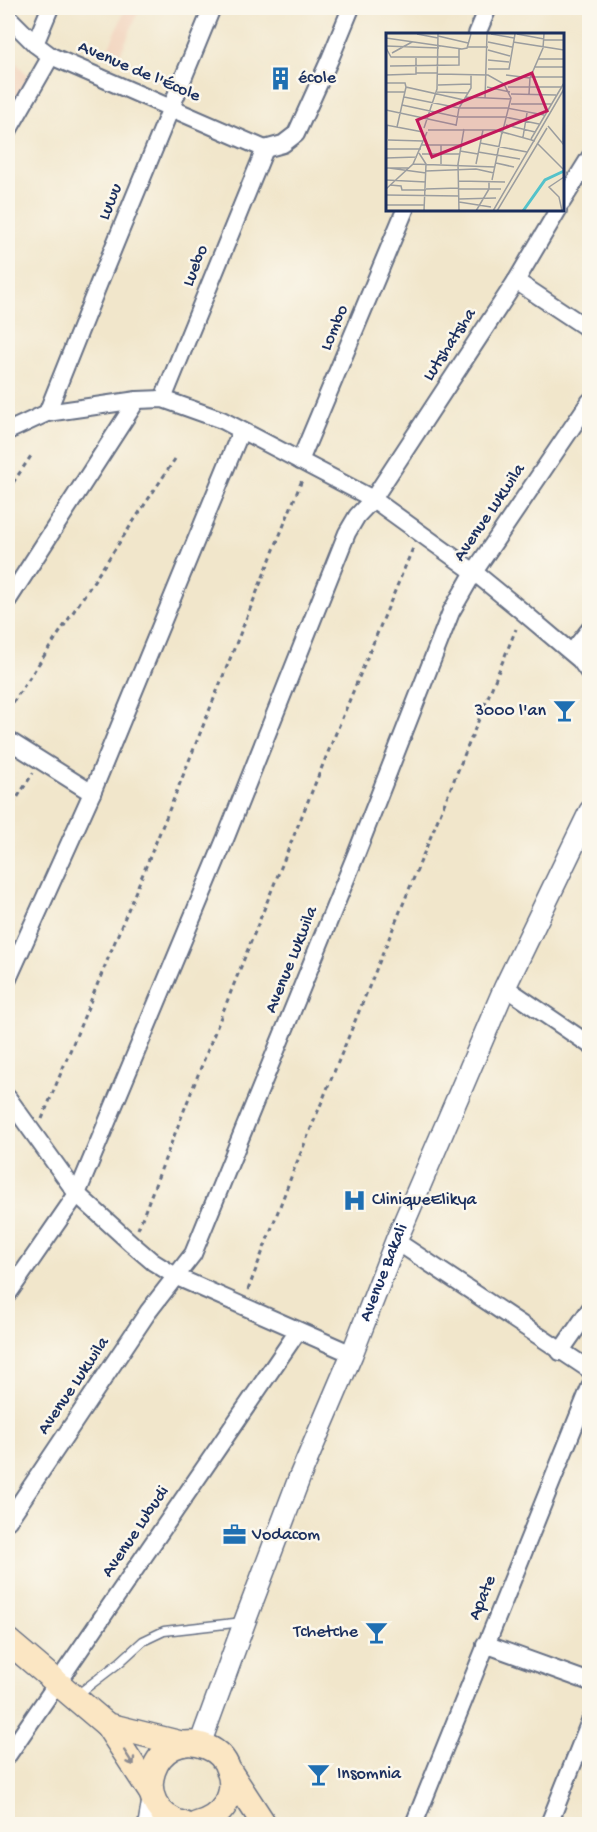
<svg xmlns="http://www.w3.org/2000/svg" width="597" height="1832" font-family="'Gochi Hand',sans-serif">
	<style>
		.built { fill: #f2d4be }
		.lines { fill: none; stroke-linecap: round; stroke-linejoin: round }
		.service-casing { stroke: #666f84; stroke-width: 11 }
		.minor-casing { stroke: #666f84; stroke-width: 20 }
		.tertiary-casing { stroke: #666f84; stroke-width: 24 }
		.secondary-casing { stroke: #666f84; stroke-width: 27 }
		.path { stroke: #666f84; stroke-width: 3; stroke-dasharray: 4.5 4.5; stroke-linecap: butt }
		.service { stroke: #fff; stroke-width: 8 }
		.minor { stroke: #fff; stroke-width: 16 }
		.tertiary { stroke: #fff; stroke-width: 21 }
		.secondary { stroke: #fbe6c3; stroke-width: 24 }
		.oneway { stroke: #8b8a90 }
		.labels { text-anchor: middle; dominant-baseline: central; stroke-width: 5; stroke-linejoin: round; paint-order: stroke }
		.street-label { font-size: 18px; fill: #1b2f5e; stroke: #fbf7ec }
		.poi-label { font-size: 18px; fill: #1b2f5e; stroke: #fbf7ec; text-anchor: start }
		.inset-river { fill: none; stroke: #54c2ca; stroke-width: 3 }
		.inset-road { fill: none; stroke: #9b9d9f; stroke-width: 1.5 }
		.view { fill: #c2185b; fill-opacity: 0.15; stroke: #c2185b; stroke-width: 3 }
		.inset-edge { fill: none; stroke: #1b2f5e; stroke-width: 3 }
	</style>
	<rect width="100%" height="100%" fill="#fbf7ec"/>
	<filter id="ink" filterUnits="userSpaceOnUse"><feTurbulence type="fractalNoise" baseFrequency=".0167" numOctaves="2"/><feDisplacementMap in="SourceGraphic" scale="12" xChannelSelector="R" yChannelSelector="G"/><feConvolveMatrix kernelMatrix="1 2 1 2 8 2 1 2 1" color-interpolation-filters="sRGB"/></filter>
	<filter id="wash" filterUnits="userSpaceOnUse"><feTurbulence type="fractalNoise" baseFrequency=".008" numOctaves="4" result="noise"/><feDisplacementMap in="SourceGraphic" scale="24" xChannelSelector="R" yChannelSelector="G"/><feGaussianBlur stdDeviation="1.35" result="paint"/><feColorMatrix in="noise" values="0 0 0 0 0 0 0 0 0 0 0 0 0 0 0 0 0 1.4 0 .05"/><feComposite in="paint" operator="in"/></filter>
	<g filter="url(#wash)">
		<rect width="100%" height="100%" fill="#f1e6cb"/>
		<g class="built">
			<path d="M126 8H140L118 59 106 54Z"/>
			<path d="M8 54 31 79 8 117Z"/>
		</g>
	</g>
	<g filter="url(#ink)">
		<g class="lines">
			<defs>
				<path id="service" d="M77 1695 120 1662 143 1641 164 1631 243 1622"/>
				<g id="minor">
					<path d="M8 17 35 44 51 56 265 149"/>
					<path d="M477 34 488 8"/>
					<path d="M35 44 50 8"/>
					<path d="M8 131 51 56"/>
					<path d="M265 149 283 144 296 134 330 59 351 8"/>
					<path d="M562 202 590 157"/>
					<path d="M516 281 590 330"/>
					<path d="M163 399 265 149"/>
					<path d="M47 413 101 278 212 8"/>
					<path d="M8 431 47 413 137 400 163 399 222 420 373 499 474 572 523 612 580 660 590 674"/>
					<path d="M300 461 405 210"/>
					<path d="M8 600 137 400"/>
					<path d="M572 652 590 629"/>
					<path d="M8 740 92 793"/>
					<path d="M8 979 92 793 241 431"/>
					<path d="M505 987 590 1045"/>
					<path d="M8 1098 77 1194 132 1244 153 1262 177 1277 352 1354"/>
					<path d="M396 1241 590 1370"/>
					<path d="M8 1294 77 1194 226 837 347 533 357 516 373 499 516 281 558 210"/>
					<path d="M560 1352 590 1309"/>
					<path d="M8 1521 148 1312 193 1254 357 852 451 612 474 572 590 401"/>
					<path d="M485 1644 590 1682"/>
					<path d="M8 1755 298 1331"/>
					<path d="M414 1824 590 1387"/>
					<path d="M549 1824 590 1721"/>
				</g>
				<g id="tertiary">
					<path id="s1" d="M200 1744 245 1621 300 1476 352 1354 396 1241 505 987 590 811"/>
					<path d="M149 1824 153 1800"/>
				</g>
				<g id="secondary">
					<path d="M8 1641 107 1725 150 1791"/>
					<path d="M107 1725 183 1744"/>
					<path d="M230 1772 264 1824"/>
					<path d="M184 1824C124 1808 154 1725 207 1747 217 1751 225 1759 228 1769 239 1795 221 1818 197 1824"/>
				</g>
			</defs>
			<use href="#service" class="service-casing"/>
			<use href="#minor" class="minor-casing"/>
			<use href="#tertiary" class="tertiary-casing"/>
			<use href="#secondary" class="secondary-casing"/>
			<g class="path">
				<path d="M8 490 31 456"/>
				<path d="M8 710 177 456"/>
				<path d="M8 812 33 773"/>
				<path d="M42 1119 172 803 302 480"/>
				<path d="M138 1229C226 1000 318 774 413 548"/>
				<path d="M248 1290 293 1172 516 629"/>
			</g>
			<use href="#service" class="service"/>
			<use href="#minor" class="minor"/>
			<use href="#tertiary" class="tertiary"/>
			<use href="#secondary" class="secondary"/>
		</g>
		<defs><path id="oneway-shaft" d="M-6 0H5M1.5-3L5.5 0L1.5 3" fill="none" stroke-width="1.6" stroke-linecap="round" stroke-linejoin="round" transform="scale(1.5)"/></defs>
		<use class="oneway" href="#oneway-shaft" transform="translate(129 1758) rotate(57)"/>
	</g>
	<defs>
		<symbol id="building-bare" viewBox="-9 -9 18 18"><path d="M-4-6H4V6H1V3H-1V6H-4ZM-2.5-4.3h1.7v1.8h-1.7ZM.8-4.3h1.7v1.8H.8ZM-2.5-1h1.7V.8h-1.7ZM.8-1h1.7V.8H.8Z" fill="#1f6fb2" stroke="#fbf7ec" stroke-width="2.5" paint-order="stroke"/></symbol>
		<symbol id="bar-bare" viewBox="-9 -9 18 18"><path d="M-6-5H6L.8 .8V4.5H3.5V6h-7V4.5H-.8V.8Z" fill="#1f6fb2" stroke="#fbf7ec" stroke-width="2.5" paint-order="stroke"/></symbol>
		<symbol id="hospital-bare" viewBox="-9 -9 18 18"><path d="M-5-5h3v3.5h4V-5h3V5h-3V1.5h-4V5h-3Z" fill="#1f6fb2" stroke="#fbf7ec" stroke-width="2.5" paint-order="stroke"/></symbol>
		<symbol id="office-bare" viewBox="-9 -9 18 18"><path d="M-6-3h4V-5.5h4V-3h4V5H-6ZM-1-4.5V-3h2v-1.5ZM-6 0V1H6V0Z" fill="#1f6fb2" stroke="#fbf7ec" stroke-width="2.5" paint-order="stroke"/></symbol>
	</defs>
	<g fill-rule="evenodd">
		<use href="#building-bare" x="264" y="62" width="33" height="33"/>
		<use href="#bar-bare" x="548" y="694" width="33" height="33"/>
		<use href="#hospital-bare" x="338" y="1184" width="33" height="33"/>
		<use href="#office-bare" x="218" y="1518" width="33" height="33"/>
		<use href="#bar-bare" x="360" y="1616" width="33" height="33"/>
		<use href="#bar-bare" x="302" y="1758" width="33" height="33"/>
	</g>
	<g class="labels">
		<g class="street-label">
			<text transform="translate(139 72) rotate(23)">Avenue de l'École</text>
			<text transform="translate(111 202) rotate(-68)">Luwu</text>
			<text transform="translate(196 266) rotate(-68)">Luebo</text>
			<text transform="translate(335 328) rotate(-67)">Lombo</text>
			<text transform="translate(450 345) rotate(-57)">Lutshatsha</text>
			<text transform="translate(490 513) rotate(-56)">Avenue Lukwila</text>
			<text transform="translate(292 960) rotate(-68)">Avenue Lukwila</text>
			<text stroke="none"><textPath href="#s1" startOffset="506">Avenue Bakali</textPath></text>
			<text transform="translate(74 1386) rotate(-56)">Avenue Lukwila</text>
			<text transform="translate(136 1532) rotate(-56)">Avenue Lubudi</text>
			<text transform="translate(483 1598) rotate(-68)">Apate</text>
		</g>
		<g class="poi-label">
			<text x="298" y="78">école</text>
			<text x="546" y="711" text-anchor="end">3000 l'an</text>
			<text x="372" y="1200">CliniqueElikya</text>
			<text x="252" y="1535">Vodacom</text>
			<text x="358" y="1632" text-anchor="end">Tchetche</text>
			<text x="337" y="1774">Insomnia</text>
		</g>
	</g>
	<g transform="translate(386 33)">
		<rect width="178" height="178" fill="#f1e6cb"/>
		<path class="inset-river" d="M137 178 159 147 178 138"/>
		<path class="inset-road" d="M31 1 52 5M105 1 128 5M131 1 158 6M52 3 82 10M0 5 76 16 81 15 85 1M158 7H178M102 9 126 14M127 9 178 17M0 13 53 15M82 14H102M0 15 5 24H73M102 17 124 23M6 20 26 9M152 26H178M102 27 123 29M4 33 73 32V16M148 34H178M102 36H123L129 1M30 40H52M52 41 102 42 118 51 125 65 116 101M0 42 30 41V25M120 42 144 45M144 44H178M0 50H19L20 54 78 67M52 52 85 51M101 54 124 59M122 54H176M0 59H19M51 59 82 60M125 61 170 62M143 61 144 45 157 15 158 1M18 64 73 75H121L158 82M80 64 125 66M99 66 101 1M125 71H165M16 72 72 84H119L153 91M0 77 70 92M0 92 37 99M120 92 149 99M70 93 73 75 85 55V41M162 93 178 112M11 94 20 54M38 95 51 56 52 1M42 97H109L149 108M137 104 141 80M145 106 178 50M2 107 37 108M177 109 178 70M94 110 141 119M151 110 178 137M36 112H75M0 116H35M74 118 92 121M92 119 134 126M0 120 1 92M33 120 40 131 38 178M36 121H73M0 125 31 124M110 130 128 134M27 131 109 134M55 131V112M90 131 97 97M0 135H23M3 135 40 140M40 138 90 136 108 140M0 147 40 149M106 147 116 99M73 148 119 149M4 152 15 153 16 157H40M0 156 27 131 41 99M40 156 73 155M73 156H115M0 162 73 163M73 166 110 165M73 169 105 174M0 172H39M73 178 72 131 78 96M90 178 103 156V148M107 178 178 56M111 178 161 95M176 178 173 164 163 154 178 144"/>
		<path class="view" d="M146 40 161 78 46 124 31 87Z"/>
		<rect width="178" height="178" class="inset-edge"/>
	</g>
	<rect width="597" height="1832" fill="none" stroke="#fbf7ec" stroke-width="30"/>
</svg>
